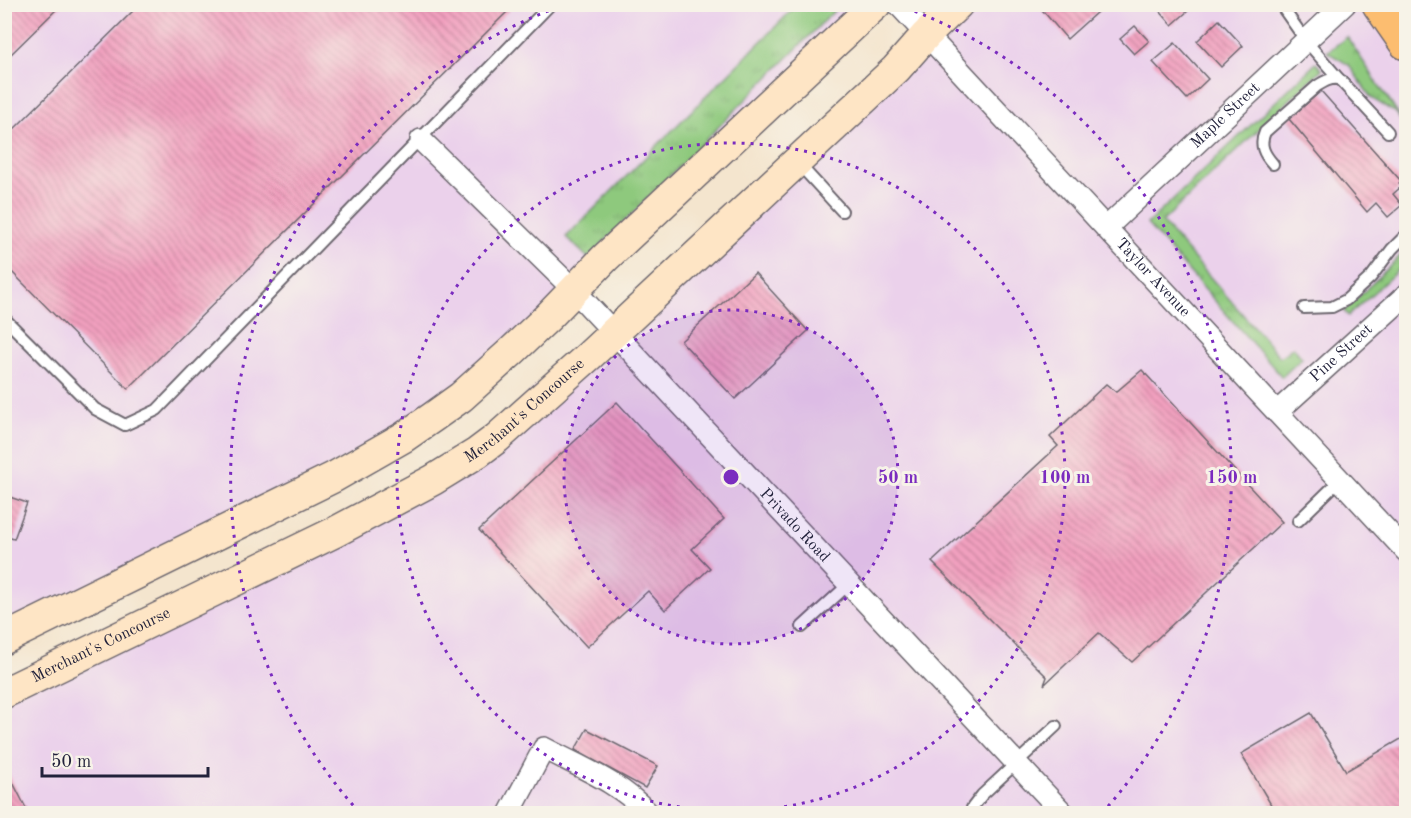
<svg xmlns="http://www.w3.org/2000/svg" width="1411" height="818" font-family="'Old Standard TT',serif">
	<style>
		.built { fill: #ebd1eb }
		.grass { fill: url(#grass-tufts); stroke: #58765c; stroke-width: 1.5 }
		.building { fill: url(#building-back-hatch) }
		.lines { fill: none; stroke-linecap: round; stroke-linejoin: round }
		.lane-casing { stroke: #6c666e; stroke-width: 14 }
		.street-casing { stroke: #6c666e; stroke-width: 24 }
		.secondary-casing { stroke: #6c666e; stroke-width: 33 }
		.primary-casing { stroke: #6c666e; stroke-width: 36 }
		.lane { stroke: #fff; stroke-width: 10 }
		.street { stroke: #fff; stroke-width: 21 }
		.secondary { stroke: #fee5c5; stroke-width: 30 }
		.primary { stroke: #fcbd6f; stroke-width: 33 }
		.ring { fill: none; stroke: #7b2cbf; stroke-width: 3; stroke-dasharray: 3 6 }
		.labels { text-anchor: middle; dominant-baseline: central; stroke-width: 6; stroke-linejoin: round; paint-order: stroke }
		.street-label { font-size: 16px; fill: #22223b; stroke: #f7f3e8 }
		.centre { fill: #7b2cbf; stroke: #f7f3e8; stroke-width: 3 }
		.ring-label { font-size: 18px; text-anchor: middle; font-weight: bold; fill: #7b2cbf; stroke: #f7f3e8; stroke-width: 6; stroke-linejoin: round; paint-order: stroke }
	</style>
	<defs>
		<pattern id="grass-tufts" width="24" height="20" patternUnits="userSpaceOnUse" patternTransform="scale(1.5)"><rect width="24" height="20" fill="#8ec97d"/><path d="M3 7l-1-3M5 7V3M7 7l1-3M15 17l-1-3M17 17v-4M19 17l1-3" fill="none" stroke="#7aac6d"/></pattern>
		<pattern id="building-back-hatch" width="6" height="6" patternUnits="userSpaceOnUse" patternTransform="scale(1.5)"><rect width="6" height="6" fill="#f2a0bf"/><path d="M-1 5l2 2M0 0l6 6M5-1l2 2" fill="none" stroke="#c4829c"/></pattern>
	</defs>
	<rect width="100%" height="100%" fill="#f7f3e8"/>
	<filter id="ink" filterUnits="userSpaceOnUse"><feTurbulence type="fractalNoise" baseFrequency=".0167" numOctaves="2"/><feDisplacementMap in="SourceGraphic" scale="12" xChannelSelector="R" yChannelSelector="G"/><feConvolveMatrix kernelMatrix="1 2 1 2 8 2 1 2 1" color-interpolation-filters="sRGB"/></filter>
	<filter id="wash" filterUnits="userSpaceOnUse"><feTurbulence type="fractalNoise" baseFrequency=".008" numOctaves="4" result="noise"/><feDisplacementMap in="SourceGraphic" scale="24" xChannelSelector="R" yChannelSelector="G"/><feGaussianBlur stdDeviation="1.35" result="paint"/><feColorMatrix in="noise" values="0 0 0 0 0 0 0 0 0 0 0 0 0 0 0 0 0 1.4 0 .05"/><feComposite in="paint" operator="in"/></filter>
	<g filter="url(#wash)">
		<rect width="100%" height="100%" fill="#f4e5ce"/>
		<g class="built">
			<path d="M5 5H876L461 397 5 639Z"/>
			<path d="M958 5H1406V813L5 814V693L433 480Z"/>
		</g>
		<g class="grass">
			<path d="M797 5H840L588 258 566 237Z"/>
			<path d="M1347 37 1406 126V129L1396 113 1371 98 1349 65 1327 52Z"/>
			<path d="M1316 63 1322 69 1162 222 1280 357 1293 347 1302 358 1282 377 1147 224Z"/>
			<path d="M1406 250V263L1348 316 1344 311Z"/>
		</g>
		<g id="blocks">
			<g class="building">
				<path d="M4 4H62L4 61Z"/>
				<path d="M140 4H515L128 389 4 264V139Z"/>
				<path d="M1037 4H1106L1067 39Z"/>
				<path d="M1163 4H1182L1188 11 1172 25 1158 9Z"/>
				<path d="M1219 20 1243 46 1221 67 1197 41Z"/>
				<path d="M1135 26 1149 41 1134 54 1120 39Z"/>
				<path d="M1175 43 1208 79 1187 99 1153 62Z"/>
				<path d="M1321 91 1401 181 1399 183 1402 186 1393 194 1402 205 1388 217 1376 203 1367 212 1289 119Z"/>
				<path d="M755 273 808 331 735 399 681 341Z"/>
				<path d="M1142 370 1282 522 1132 662 1099 633 1044 685 1047 677 932 562 1058 446 1050 437 1106 384 1116 392Z"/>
				<path d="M617 402 724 519 692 549 710 568 665 610 648 591 587 647 479 530Z"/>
				<path d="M4 495 27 503 14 539 4 536Z"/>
				<path d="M1311 713 1346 771 1406 736V814H1263L1273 808 1241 754Z"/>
				<path d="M587 729 658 766 645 788 575 750Z"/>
				<path d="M4 765 29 814H4Z"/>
			</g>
		</g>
	</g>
	<g filter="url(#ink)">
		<use href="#blocks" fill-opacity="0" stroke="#6c666e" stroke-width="1.5"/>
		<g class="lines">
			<defs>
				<g id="lane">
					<path d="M1280 4 1306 41 1339 79"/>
					<path d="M797 162 842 211"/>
					<path d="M1273 164C1264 154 1259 145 1265 132L1317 86C1325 81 1330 78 1339 79L1388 132"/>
					<path d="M1304 308 1332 307 1346 300 1371 277 1392 249 1406 235"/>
					<path d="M4 318 95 409 125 425 157 410 551 4"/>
					<path d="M1298 521 1340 480"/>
					<path d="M802 627 849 584"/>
					<path d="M972 808 982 795 1056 726"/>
				</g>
				<g id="street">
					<path id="s1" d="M898 4 1406 551"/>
					<path id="s2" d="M421 140 574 290 1064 814"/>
					<path id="s3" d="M1106 228 1345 4"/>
					<path id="s4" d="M1277 412 1406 295"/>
					<path d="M509 814 544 748C580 767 621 783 649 814"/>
				</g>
				<g id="secondary">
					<path d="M4 639 334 477 404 437 433 417 461 397 511 352 548 317 605 258 876 4"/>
					<path id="s5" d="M4 693 335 532 433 480 477 453 497 438 590 355 896 69 926 35 958 4"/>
				</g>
				<path id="primary" d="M1379 4 1406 43"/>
			</defs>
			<use href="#lane" class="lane-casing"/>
			<use href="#street" class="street-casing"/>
			<use href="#secondary" class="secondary-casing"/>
			<use href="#primary" class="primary-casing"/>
			<use href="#lane" class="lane"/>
			<use href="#street" class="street"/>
			<use href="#secondary" class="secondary"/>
			<use href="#primary" class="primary"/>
		</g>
	</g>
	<circle cx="731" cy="477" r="167" fill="#7b2cbf" fill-opacity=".12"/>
	<g class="ring">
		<circle cx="731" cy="477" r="167"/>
		<circle cx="731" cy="477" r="334"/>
		<path d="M359 812A501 501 0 0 1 564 5M898 5A501 501 0 0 1 1103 812"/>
	</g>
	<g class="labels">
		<g class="street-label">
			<text stroke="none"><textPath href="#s3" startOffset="164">Maple Street</textPath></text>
			<text stroke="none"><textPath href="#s1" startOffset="374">Taylor Avenue</textPath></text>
			<text stroke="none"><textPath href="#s4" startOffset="87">Pine Street</textPath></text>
			<text stroke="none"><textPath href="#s5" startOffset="594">Merchant's Concourse</textPath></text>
			<text stroke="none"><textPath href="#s2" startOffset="537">Privado Road</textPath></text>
			<text stroke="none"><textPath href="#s5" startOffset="108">Merchant's Concourse</textPath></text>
		</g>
	</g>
	<circle cx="731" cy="477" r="9" class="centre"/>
	<g class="ring-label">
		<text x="898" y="483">50 m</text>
		<text x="1065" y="483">100 m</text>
		<text x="1232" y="483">150 m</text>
	</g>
	<rect width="1411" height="818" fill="none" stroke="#f7f3e8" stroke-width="24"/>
	<path d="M42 767v9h166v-9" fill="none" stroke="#22223b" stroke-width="3"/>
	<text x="51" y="767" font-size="18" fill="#22223b" stroke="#f7f3e8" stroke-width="4.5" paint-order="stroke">50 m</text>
</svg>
